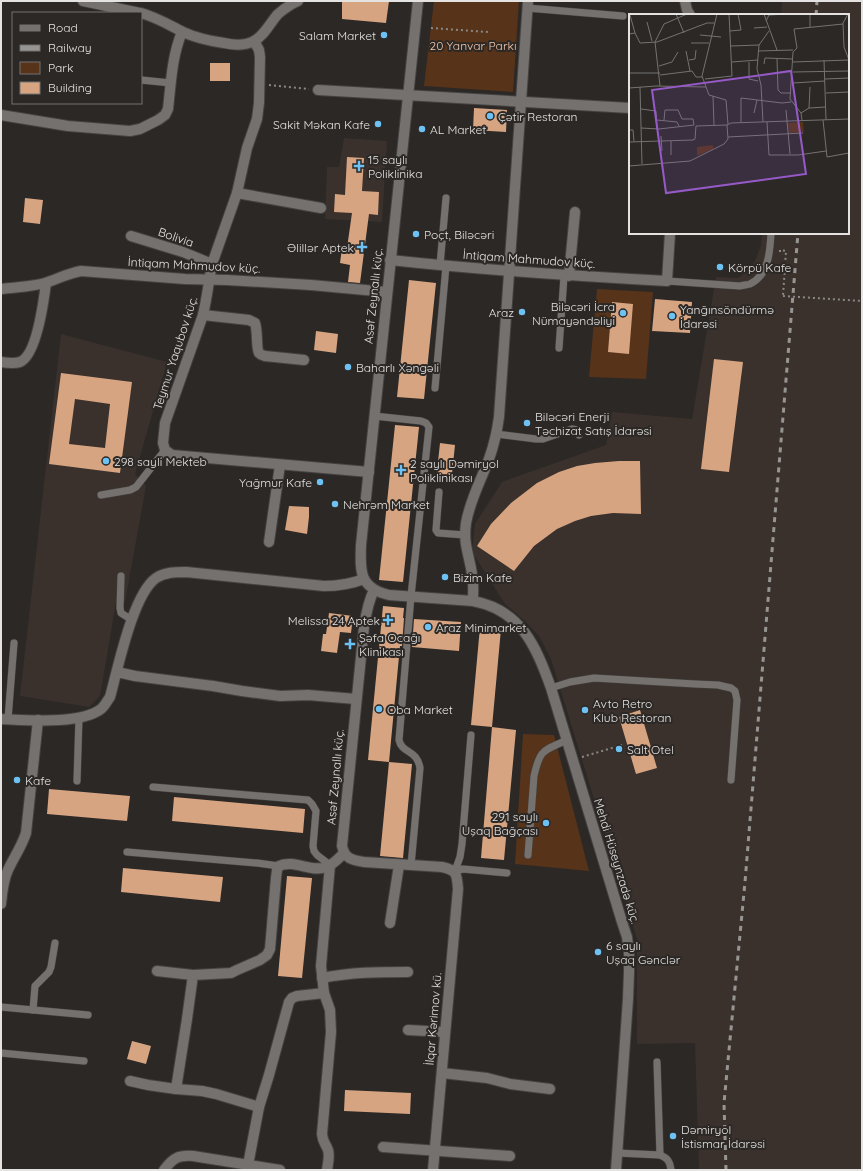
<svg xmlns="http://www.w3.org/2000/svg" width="863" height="1171" font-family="Quicksand,sans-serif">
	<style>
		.built { fill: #3a312c }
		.green { fill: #573319 }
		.building { fill: #d7a482; fill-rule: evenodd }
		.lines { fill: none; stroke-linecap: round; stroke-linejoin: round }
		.lane-casing { stroke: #454341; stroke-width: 8 }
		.street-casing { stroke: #454341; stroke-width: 12 }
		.secondary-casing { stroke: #454341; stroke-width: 12 }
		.path { stroke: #8a8886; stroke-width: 2; stroke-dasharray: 2 3; stroke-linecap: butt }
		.lane { stroke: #74716f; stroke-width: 7 }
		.street { stroke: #74716f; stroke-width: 10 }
		.secondary { stroke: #74716f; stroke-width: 10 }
		.rail { stroke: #979593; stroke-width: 3; stroke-dasharray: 5 5; stroke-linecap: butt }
		.path-bridge { stroke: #8a8886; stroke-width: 2; stroke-dasharray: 2 3; stroke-linecap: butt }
		.poi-dot { fill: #6dc2f3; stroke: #2b2826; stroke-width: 1.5 }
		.labels { text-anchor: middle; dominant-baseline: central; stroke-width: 4; stroke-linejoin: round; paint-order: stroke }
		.poi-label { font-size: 12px; fill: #e5e3e1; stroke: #2b2826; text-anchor: start }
		.park-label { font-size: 12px; fill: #f6c9ac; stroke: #2b2826 }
		.street-label { font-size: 12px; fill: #e5e3e1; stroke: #2b2826 }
		.inset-road { fill: none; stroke: #757371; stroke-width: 1 }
		.view { fill: #965ac8; fill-opacity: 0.15; stroke: #965ac8; stroke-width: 2 }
		.inset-edge { fill: none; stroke: #e5e3e1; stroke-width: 2 }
	</style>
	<rect width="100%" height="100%" fill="#2b2826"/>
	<g class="built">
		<path d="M782 1H862V1170H699L695 1043 637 1044V939L551 659 539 636 524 620 505 604 472 552 475 524 502 482 606 445 612 412 692 419 716 277 738 278 750 269 756 259 761 245 762 233H848V15H781Z"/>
		<path d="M344 138 387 141 382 222 325 219 327 167H339Z"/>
		<path d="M61 334 167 362 135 474 146 486 125 602H116L100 696 89 707 20 696Z"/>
	</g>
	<g class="green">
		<path d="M434 1H519L513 92 424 86Z"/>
		<path d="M597 289 653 292 646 379 589 377Z"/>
		<path d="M523 734 554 735 589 871 515 864Z"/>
	</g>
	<g class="building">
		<path d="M342 1H389L386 23 342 19Z"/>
		<rect x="210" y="63" width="20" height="18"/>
		<path d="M474 108 507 110 506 132 473 130Z"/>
		<path d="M347 157 364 158 362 191 379 192 378 215 369 214 360 283 348 282 350 265 340 263 342 248H347L352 213 334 212 335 194 345 195Z"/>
		<path d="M25 198 43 200 40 224 23 222Z"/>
		<path d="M409 280 436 283 424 399 397 397Z"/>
		<path d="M655 299 692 302 690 333 652 331Z"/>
		<path d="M612 302 633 304 629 354 608 352Z"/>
		<path d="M316 331 338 334 336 353 314 350Z"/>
		<path d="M714 359 743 362 729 472 701 469Z"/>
		<path d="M61 373 132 382 120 473 49 464ZM75 399 110 404 105 448 69 444Z"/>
		<path d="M395 425 419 427 403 582 379 580Z"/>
		<path d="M440 443 455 445 451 483 436 481Z"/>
		<path d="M619 461H640L641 514 613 513 591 516 575 521 557 529 534 546 514 571 477 546 491 524 511 503 537 483 559 472 577 466 595 463Z"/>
		<path d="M289 506 309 507V517L307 534 285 530Z"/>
		<path d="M383 606 404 608 403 618H404L402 646H400L389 762 368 760Z"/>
		<path d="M329 613 353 616 351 633 340 632 337 653 321 651 323 634H326Z"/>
		<path d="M414 619 461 622 459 651 412 647Z"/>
		<path d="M480 627 501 629 492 727 471 725Z"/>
		<path d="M640 710 657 768 636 774 619 717Z"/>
		<path d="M492 727 516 730 504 860 481 858Z"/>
		<path d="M389 762 412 764 403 858 380 856Z"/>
		<path d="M49 789 130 796 127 821 47 814Z"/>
		<path d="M174 797 305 809 303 833 172 821Z"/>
		<path d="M123 868 223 877 220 902 121 892Z"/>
		<path d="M287 876 312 878 302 978 278 976Z"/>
		<path d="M132 1041 151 1046 146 1064 127 1059Z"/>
		<path d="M345 1090 411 1093 410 1114 344 1111Z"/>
	</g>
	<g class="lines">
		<defs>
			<g id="lane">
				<path d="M527 8 623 16"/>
				<path d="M141 80 171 83"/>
				<path d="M440 265 446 198"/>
				<path d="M667 281 740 286C743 285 747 285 750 284 769 275 770 251 771 233"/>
				<path d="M559 348 564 276"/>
				<path d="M435 388 446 266"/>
				<path d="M374 416 421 421 426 423 429 427 411 596 399 740C402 754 417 749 420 768L411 865"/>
				<path d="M496 434 536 439H543L572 429 577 430 579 435"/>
				<path d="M439 492 436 530 438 533 465 535"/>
				<path d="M101 495 130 490 136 487 165 450"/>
				<path d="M121 576 120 608 121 613 132 620"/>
				<path d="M551 688 570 682 594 678 695 684 718 685 731 688 735 691 737 700 731 780"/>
				<path d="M8 719 14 643"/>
				<path d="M77 781 79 718"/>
				<path d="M153 787 308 800 312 804 316 811 313 846 314 851 317 855 330 865"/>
				<path d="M127 852 257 863 279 866"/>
				<path d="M528 855 534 776C540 749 543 751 567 740"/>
				<path d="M455 871 460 857 462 844 471 735"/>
				<path d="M455 871 463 869 507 873"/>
				<path d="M1 1007 88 1015"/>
				<path d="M33 1010 35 986 49 972 51 967 55 943"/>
				<path d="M1 1053 84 1061"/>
				<path d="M657 1062 660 1155"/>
				<path d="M617 1153 660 1155C668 1158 670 1162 671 1170"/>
			</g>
			<g id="street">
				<path d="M83 1 140 13"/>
				<path d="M685 1 687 10 690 15"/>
				<path d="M141 13C156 17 169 25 183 32 196 38 210 41 224 43 233 45 245 46 254 41 264 36 270 23 278 14 284 9 291 4 298 1"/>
				<path d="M254 41 259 50 260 57 259 103 257 119 247 148 237 193 212 264 206 300 203 315 165 423 163 443 165 450 172 455 369 472"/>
				<path d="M318 90 630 108"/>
				<path d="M1 115 68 126 130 131 140 129 158 120 165 115 168 109C171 82 172 56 182 32"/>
				<path d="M237 193 321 208"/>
				<path d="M131 236 183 252 212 264"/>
				<path d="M390 260C482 270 574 276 667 281L670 233"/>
				<path d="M569 276 575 212"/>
				<path d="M1 289C16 287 31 287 45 283 57 279 69 273 81 271L185 279 227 280 311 285 387 292"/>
				<path d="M203 315 249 320 255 323C258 331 256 349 259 353 261 355 262 355 265 356L304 360"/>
				<path d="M1 362C7 363 14 364 20 362 37 355 44 299 46 283"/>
				<path d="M269 542 280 465"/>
				<path d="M374 590C368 602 366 614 364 627L342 846C345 859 352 860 364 862L442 867C457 870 457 875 458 889L433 1170"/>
				<path d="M473 601C473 592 474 583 472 574 469 554 463 544 466 523 470 500 481 480 489 459 494 445 497 432 499 417L528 1"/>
				<path d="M117 672 135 676 213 686 242 691 280 696 308 695 356 699"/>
				<path d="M1 719C26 720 80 725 101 709 105 706 107 701 110 697 118 668 133 594 156 578 165 572 176 572 186 572L324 586C338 586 351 584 364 579"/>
				<path d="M1 904C2 893 3 881 8 870 14 857 22 846 26 833L38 720"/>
				<path d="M390 923 399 865"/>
				<path d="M157 971 193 975"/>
				<path d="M322 978C352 972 377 972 408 972"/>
				<path d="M408 1030 445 1032"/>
				<path d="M442 1073 487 1078 510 1084 550 1089"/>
				<path d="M130 1081 148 1085 176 1089"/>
				<path d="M259 1107 216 1094 202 1091 176 1089 187 1019 193 975 231 973 237 970 260 960 267 955 270 949 276 878 277 870 279 866C294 859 312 873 326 867 333 865 339 858 344 853"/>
				<path d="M383 1147 510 1156"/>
				<path d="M248 1165 259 1107 269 1075 289 1002 292 998 297 996 324 993"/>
				<path d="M164 1170C173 1158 178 1155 193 1156L280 1170"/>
				<path d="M327 1170C328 1163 330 1156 328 1150 325 1142 323 1143 322 1134L331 1032 330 1010 324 993 321 966 330 865"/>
			</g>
			<path id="secondary" d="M418 1 361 545C360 571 359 588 389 595L473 601C521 610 536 646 551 688L622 922 627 937 629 953V972L628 999 616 1170"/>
		</defs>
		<use href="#lane" class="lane-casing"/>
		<use href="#street" class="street-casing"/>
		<use href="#secondary" class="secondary-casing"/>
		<g class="path">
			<path d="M431 28 488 32"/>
			<path d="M269 85 309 89"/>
			<path d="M780 252V250L786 251 783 296"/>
			<path d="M582 757 622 745"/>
		</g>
		<use href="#lane" class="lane"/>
		<use href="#street" class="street"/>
		<use href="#secondary" class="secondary"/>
		<g class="rail">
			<path d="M816 15 817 1"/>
			<path d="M726 1170 724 1103 745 882 798 233"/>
		</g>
		<path class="path-bridge" d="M783 296 862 301"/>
	</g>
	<g class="poi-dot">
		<circle cx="384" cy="35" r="4"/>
		<circle cx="490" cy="116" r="4"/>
		<circle cx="378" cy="124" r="4"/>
		<circle cx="422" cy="129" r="4"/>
		<path d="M357 160h4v4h4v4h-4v4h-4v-4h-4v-4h4z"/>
		<circle cx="416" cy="234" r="4"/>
		<path d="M360 241h4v4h4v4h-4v4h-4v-4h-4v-4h4z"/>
		<circle cx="720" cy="267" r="4"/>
		<circle cx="522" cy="312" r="4"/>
		<circle cx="623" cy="313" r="4"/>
		<circle cx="672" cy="316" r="4"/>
		<circle cx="348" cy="367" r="4"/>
		<circle cx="527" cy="423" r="4"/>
		<circle cx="106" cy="461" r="4"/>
		<path d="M399 464h4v4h4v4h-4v4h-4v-4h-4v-4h4z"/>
		<circle cx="320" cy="482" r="4"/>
		<circle cx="335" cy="504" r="4"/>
		<circle cx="445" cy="577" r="4"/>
		<path d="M386 614h4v4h4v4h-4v4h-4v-4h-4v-4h4z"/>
		<circle cx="428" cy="627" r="4"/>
		<path d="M348 638h4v4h4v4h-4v4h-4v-4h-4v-4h4z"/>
		<circle cx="379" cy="709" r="4"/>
		<circle cx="585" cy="710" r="4"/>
		<circle cx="619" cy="749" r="4"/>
		<circle cx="17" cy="780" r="4"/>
		<circle cx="546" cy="823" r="4"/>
		<circle cx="598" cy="952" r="4"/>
		<circle cx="673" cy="1136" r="4"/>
	</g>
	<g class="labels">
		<g class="poi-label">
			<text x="376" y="35" text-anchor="end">Salam Market</text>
			<text x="498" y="116">Çətir Restoran</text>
			<text x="370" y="124" text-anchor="end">Sakit Məkan Kafe</text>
			<text x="430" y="129">AL Market</text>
			<text x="368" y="159">15 saylı<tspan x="368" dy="14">Poliklinika</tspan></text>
			<text x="424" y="234">Poçt, Biləcəri</text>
			<text x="354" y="247" text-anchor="end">Əlillər Aptek</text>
			<text x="728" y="267">Körpü Kafe</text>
			<text x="615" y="306" text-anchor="end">Biləcəri İcra<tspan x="615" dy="14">Nümayəndəliyi</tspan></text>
			<text x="680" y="309">Yanğınsöndürmə<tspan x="680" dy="14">İdarəsi</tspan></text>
			<text x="514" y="312" text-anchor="end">Araz</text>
			<text x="356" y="367">Baharlı Xəngəli</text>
			<text x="535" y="416">Biləcəri Enerji<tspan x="535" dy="14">Təchizat Satış İdarəsi</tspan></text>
			<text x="114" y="461">298 sayli Mekteb</text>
			<text x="410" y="463">2 saylı Dəmiryol<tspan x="410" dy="14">Poliklinikası</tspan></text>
			<text x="312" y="482" text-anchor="end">Yağmur Kafe</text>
			<text x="343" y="504">Nehrəm Market</text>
			<text x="453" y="577">Bizim Kafe</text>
			<text x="380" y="620" text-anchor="end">Melissa 24 Aptek</text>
			<text x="436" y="627">Araz Minimarket</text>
			<text x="359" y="637">Şəfa Ocağı<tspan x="359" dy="14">Klinikası</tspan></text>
			<text x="593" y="703">Avto Retro<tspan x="593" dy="14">Klub Restoran</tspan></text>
			<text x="387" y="709">Oba Market</text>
			<text x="627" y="749">Salt Otel</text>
			<text x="25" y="780">Kafe</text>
			<text x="538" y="816" text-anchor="end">291 saylı<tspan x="538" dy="14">Uşaq Bağçası</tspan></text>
			<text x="606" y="945">6 saylı<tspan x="606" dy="14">Uşaq Gənclər</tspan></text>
			<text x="681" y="1129">Dəmiryol<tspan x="681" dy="14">İstismar İdarəsi</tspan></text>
		</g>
		<g class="park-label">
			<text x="473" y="45">20 Yanvar Parkı</text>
		</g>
		<g class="street-label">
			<text transform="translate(176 237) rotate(19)">Bolivia</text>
			<text transform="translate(529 259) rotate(4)">İntiqam Mahmudov küç.</text>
			<text transform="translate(194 265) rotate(3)">İntiqam Mahmudov küç.</text>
			<text transform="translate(373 296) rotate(-84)">Asəf Zeynallı küç.</text>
			<text transform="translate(175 353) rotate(-72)">Teymur Yaqubov küç.</text>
			<text transform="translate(335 777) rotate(-85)">Asəf Zeynallı küç.</text>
			<text transform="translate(617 861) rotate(73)">Mehdi Hüseynzadə küç.</text>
			<text transform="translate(433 1019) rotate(-85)">İlqar Kərimov kü.</text>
		</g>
	</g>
	<g transform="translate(629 14)">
		<rect width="220" height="220" fill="#2b2826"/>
		<path d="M174 108 175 118 160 119 159 109ZM84 131V135L68 142V133Z" fill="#573319"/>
		<path class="inset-road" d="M47 0 55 19M88 0 73 62 80 81 97 86 99 110M135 0 148 36M181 0V13M219 0 214 9 215 33 220 46M1 1 6 19M137 7 140 1 157 0M18 8 23 27M125 14 138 13M101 17 112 16 109 0M0 20 6 19 11 29 28 28 78 9H85M71 21 92 23M62 29H80M102 32 130 31M57 37 61 57M129 37 164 36M148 45 149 76 152 79H162M60 46 66 45 67 36M195 46 197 106M103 48 129 46M120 48V65L129 67M164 48 220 46M135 50 136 44 164 45M30 52 43 48 49 38M164 58 220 57M0 59H31M31 61 63 57 67 63H73M76 65 103 62 100 0M196 65 220 64M164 69 196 67M31 72 26 28 35 10 58 0M11 73 13 150M0 74 27 72 77 73M197 79 220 78M84 82 85 111M180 94 181 73M12 95 27 97 28 115M157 96 161 140M125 99 128 86M172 99 180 94 197 93M28 106 48 108 50 112M35 106 36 96H49L53 105H64L65 111M173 106 172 99 161 85 164 38 168 34 165 15 214 10M194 106 198 143 220 139M112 108V84L153 89 162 88M134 108 132 71 128 55 130 31 140 17M138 108 140 141H169L197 137M12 114 30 115 65 111M0 116H4L5 127M32 122 33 137M99 123 174 119M0 128 64 126 66 125 67 112 98 111M42 141V127M0 152 61 147 95 130 99 125 98 111 102 109 220 105"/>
		<path class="view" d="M162 57 177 160 37 179 23 76Z"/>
		<rect width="220" height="220" class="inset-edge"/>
	</g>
	<rect width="863" height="1171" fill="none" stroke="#e5e3e1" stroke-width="4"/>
	<rect x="12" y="12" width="130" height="92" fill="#2b2826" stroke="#757371"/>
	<rect x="20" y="25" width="20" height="6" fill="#74716f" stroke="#757371"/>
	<text x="48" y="32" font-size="12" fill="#e5e3e1">Road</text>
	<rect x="20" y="45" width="20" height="6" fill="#979593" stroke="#757371"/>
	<text x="48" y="52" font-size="12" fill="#e5e3e1">Railway</text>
	<rect x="20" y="62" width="20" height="12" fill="#573319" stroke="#757371"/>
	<text x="48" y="72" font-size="12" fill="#e5e3e1">Park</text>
	<rect x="20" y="82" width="20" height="12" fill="#d7a482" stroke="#757371"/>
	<text x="48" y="92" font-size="12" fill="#e5e3e1">Building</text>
</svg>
